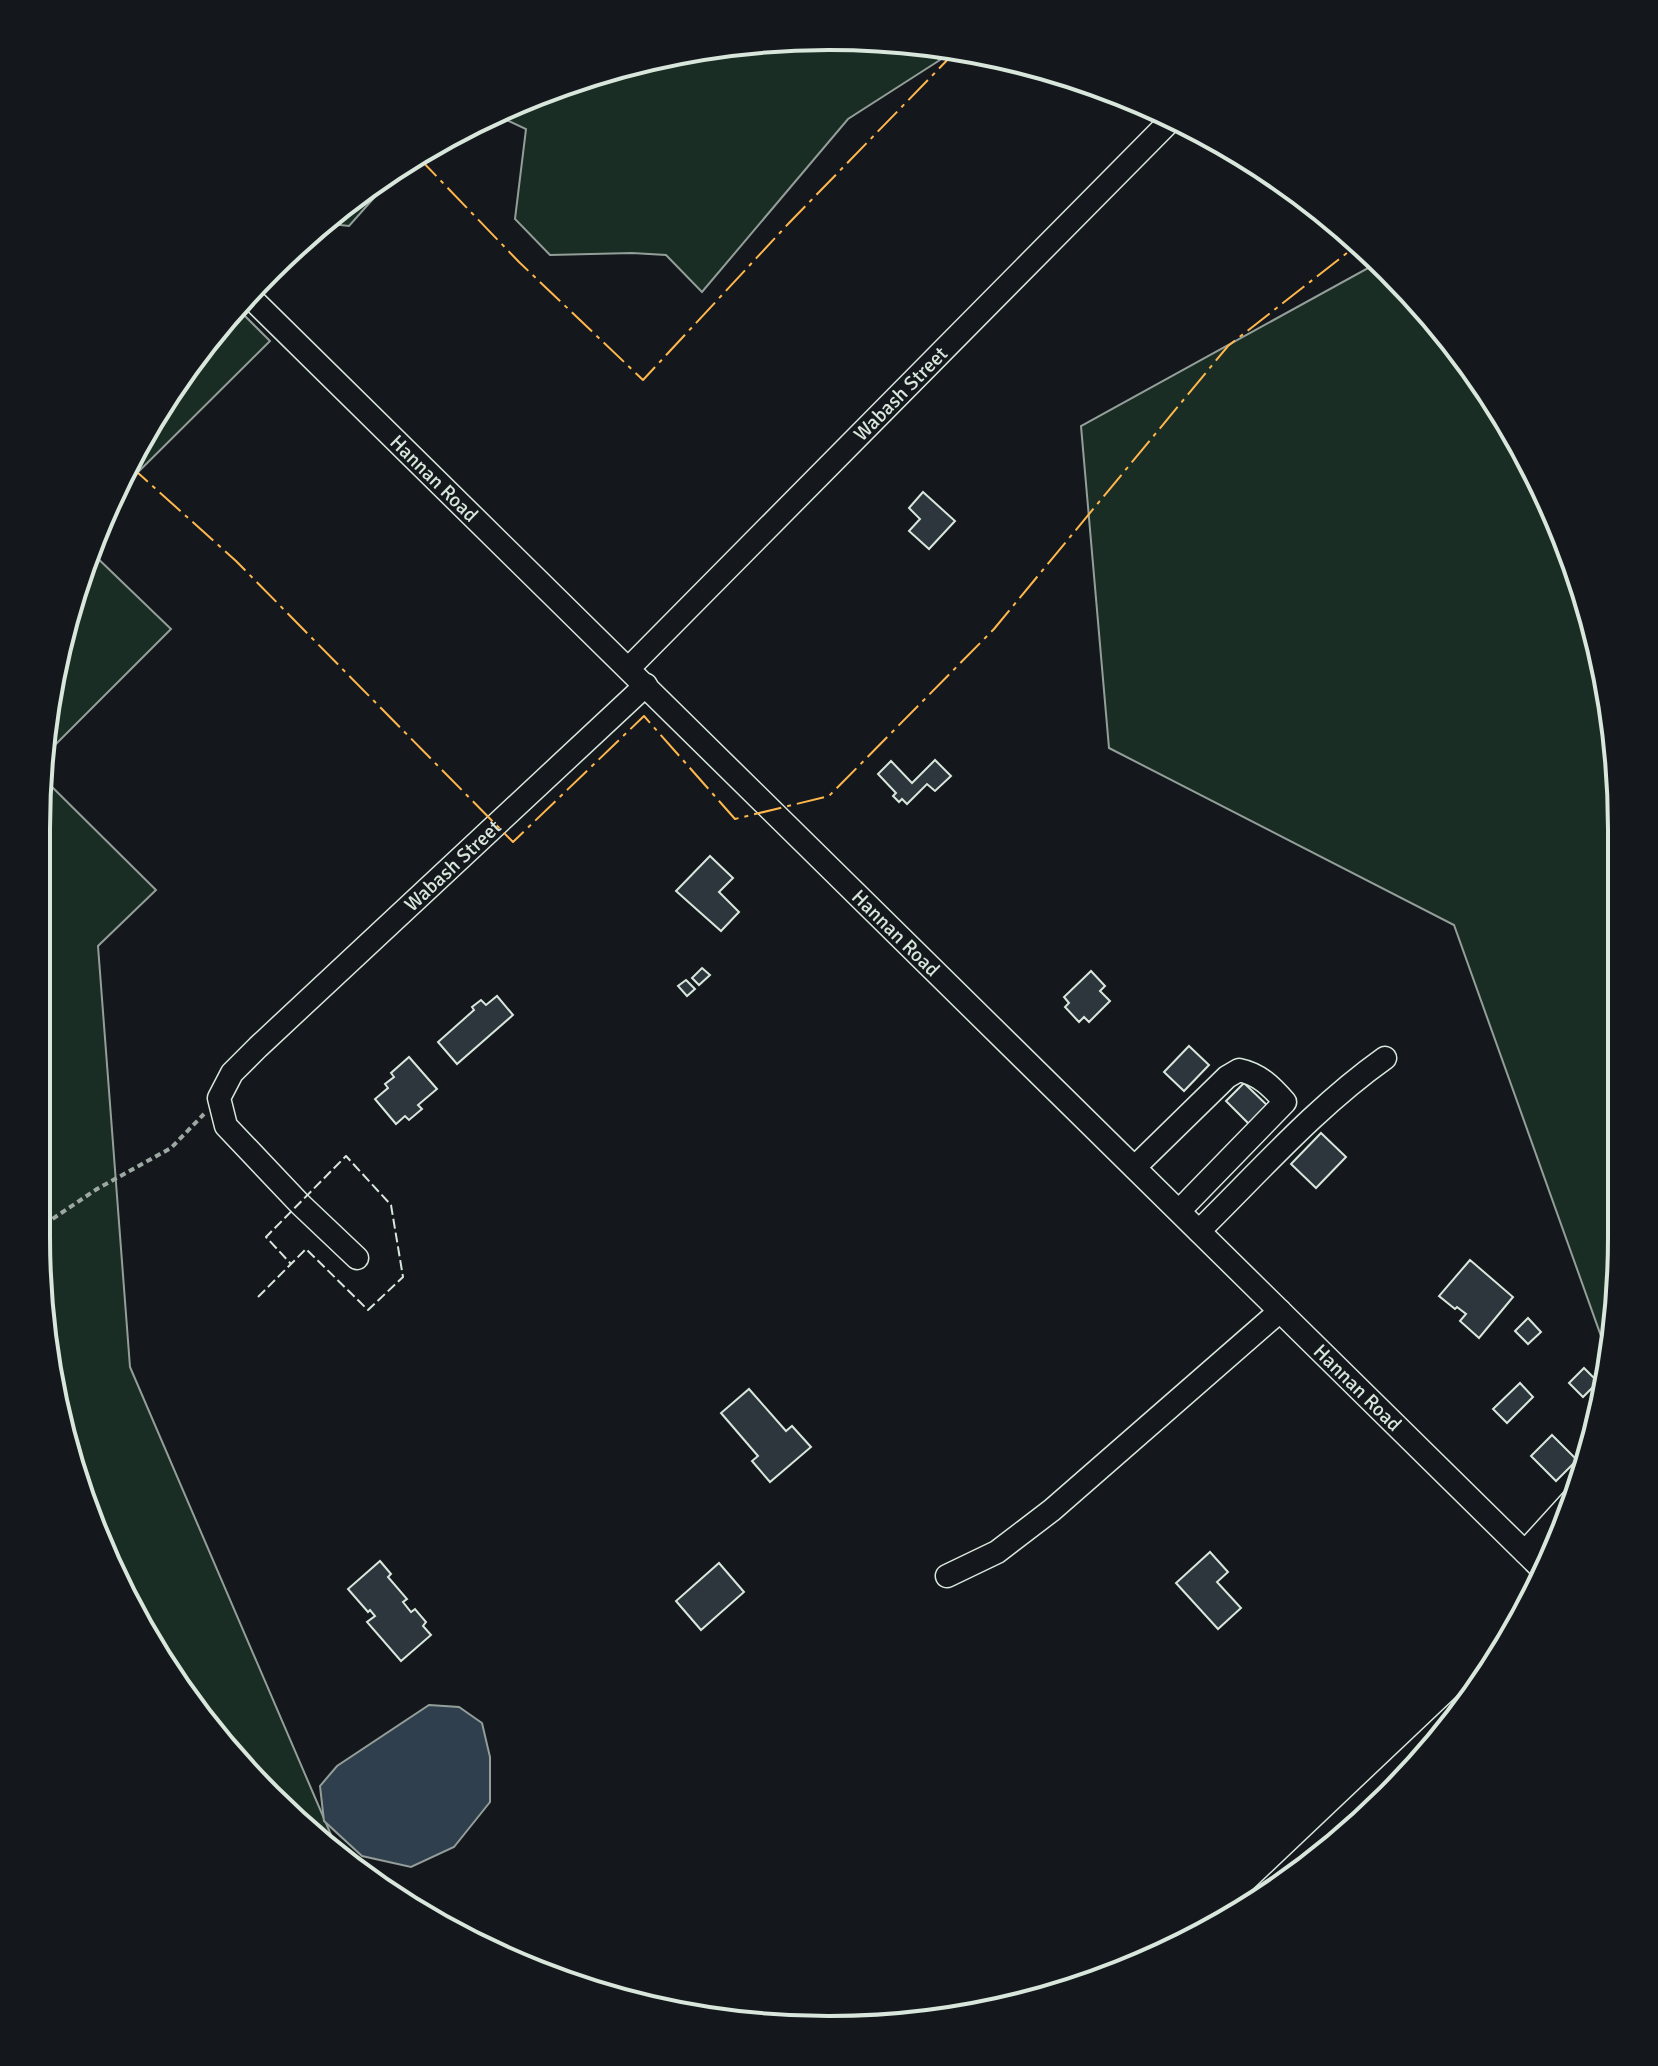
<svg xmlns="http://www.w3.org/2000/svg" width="1658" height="2066" font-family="Signika,sans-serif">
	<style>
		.green { fill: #1a2d24; stroke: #939e99; stroke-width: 2 }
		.water { fill: #2f3f4d; stroke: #939e99; stroke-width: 2 }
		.building { fill: #2c363c; stroke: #d8e6dc; stroke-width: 2 }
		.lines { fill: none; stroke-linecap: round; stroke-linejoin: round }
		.minor-casing { stroke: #d8e6dc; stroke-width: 25 }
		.path { stroke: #9da8a2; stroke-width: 4; stroke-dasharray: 6 4; stroke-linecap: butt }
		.minor { stroke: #14181c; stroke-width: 22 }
		.fence { stroke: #d8e6dc; stroke-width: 2; stroke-dasharray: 10 4; stroke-linecap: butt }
		.power { stroke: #ffb74d; stroke-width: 2; stroke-dasharray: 28 6 4 6; stroke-linecap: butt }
		.labels { text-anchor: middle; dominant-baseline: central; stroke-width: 6; stroke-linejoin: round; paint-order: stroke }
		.street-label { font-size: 20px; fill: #d8e6dc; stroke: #14181c }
		.rim { fill: none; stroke: #d8e6dc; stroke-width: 4 }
	</style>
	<rect width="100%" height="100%" fill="#14181c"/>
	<g class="green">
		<path d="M777 38 918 42 940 60 848 119 702 292 666 255 632 253 550 255 515 219 526 129 492 113 623 63Z"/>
		<path d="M405 163 349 226 322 223 346 200Z"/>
		<path d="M1379 262 1458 346 1540 478 1595 623 1620 778V1288L1615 1324 1601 1336 1454 925 1109 748 1081 426Z"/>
		<path d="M234 305 270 341 108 502 142 432Z"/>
		<path d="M89 550 171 629 40 760 51 674Z"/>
		<path d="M38 773 156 890 98 946 130 1367 338 1851 268 1797 142 1633 63 1442 36 1237Z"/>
	</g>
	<path class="water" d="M429 1705 459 1707 482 1723 490 1757V1802L454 1847 411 1867 362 1856 324 1821 320 1786 337 1766Z"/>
	<g class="building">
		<path d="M923 492 955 521 929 549 909 531 920 519 909 508Z"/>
		<path d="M935 760 951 776 935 791 927 784 907 804 902 799 899 802 893 796 896 793 878 774 891 761 912 783Z"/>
		<path d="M710 856 733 878 719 892 739 912 721 931 676 891Z"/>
		<path d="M702 968 710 975 699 985 692 978Z"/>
		<path d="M1091 971 1105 986 1100 991 1110 1001 1089 1022 1084 1017 1079 1022 1065 1007 1069 1003 1064 997Z"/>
		<path d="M686 980 695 989 687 996 678 986Z"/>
		<path d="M497 996 513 1015 457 1064 438 1042 474 1010 472 1007 481 1000 486 1005Z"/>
		<path d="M1189 1046 1209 1065 1184 1091 1164 1072Z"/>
		<path d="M409 1057 437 1089 418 1105 422 1109 409 1120 405 1116 396 1124 375 1099 388 1088 385 1084 394 1077 391 1073Z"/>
		<path d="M1244 1083 1270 1108 1252 1127 1226 1101Z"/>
		<path d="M1321 1133 1346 1157 1316 1188 1291 1164Z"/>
		<path d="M1470 1260 1513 1297 1479 1338 1460 1321 1466 1314 1457 1307 1455 1309 1439 1296Z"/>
		<path d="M1528 1318 1541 1332 1528 1344 1515 1331Z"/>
		<path d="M1584 1368 1598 1382 1583 1397 1569 1383Z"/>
		<path d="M1520 1383 1533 1397 1507 1423 1493 1409Z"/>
		<path d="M749 1389 786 1431 792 1426 811 1447 770 1482 752 1461 758 1456 721 1413Z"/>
		<path d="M1552 1435 1577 1460 1556 1481 1531 1456Z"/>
		<path d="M1210 1552 1228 1572 1217 1582 1241 1608 1218 1629 1176 1583Z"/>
		<path d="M380 1561 391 1574 388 1577 407 1599 403 1602 411 1612 415 1609 426 1622 423 1626 431 1635 401 1661 367 1622 375 1616 370 1610 368 1612 348 1589Z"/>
		<path d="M719 1563 744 1592 701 1630 676 1601Z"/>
	</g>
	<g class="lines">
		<defs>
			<g id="minor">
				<path id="s1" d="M246 293 1546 1573"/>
				<path id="s2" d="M629 668 1173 118"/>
				<path d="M1135 1167 1227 1077 1239 1070C1259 1074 1271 1086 1285 1102L1180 1210"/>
				<path d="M1199 1231C1260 1171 1316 1107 1385 1058"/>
				<path id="s3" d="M357 1258 300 1204 226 1126 219 1098 232 1073 258 1047 646 685"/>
				<path d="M1525 1552 1575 1497"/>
				<path d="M947 1576 997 1552 1052 1510 1280 1311"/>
				<path d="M1262 1897 1471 1699"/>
			</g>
		</defs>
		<use href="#minor" class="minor-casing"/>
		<path class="path" d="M36 1230 97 1189 171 1148 204 1114"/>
		<use href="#minor" class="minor"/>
		<path class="fence" d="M258 1297 306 1249 368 1310 403 1277 391 1205 346 1156 266 1237 291 1264"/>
		<g class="power">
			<path d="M417 156 519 262 643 380 789 223 958 49"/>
			<path d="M127 463 236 561 513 842 644 716 735 819 829 796 994 629 1228 346 1361 242"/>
		</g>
	</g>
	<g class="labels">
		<g class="street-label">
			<text stroke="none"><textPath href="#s2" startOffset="386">Wabash Street</textPath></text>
			<text stroke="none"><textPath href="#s1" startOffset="264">Hannan Road</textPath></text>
			<text stroke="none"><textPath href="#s3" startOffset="546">Wabash Street</textPath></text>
			<text stroke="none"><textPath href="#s1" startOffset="912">Hannan Road</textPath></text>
			<text stroke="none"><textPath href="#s1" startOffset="1560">Hannan Road</textPath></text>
		</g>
	</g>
	<path d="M0 0H1658V2066H0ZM829 50H829A779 779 0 0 1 1608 829V1237A779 779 0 0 1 829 2016H829A779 779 0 0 1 50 1237V829A779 779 0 0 1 829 50Z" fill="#14181c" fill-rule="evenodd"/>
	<path class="rim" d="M829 50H829A779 779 0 0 1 1608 829V1237A779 779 0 0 1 829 2016H829A779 779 0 0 1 50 1237V829A779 779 0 0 1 829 50Z"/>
</svg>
